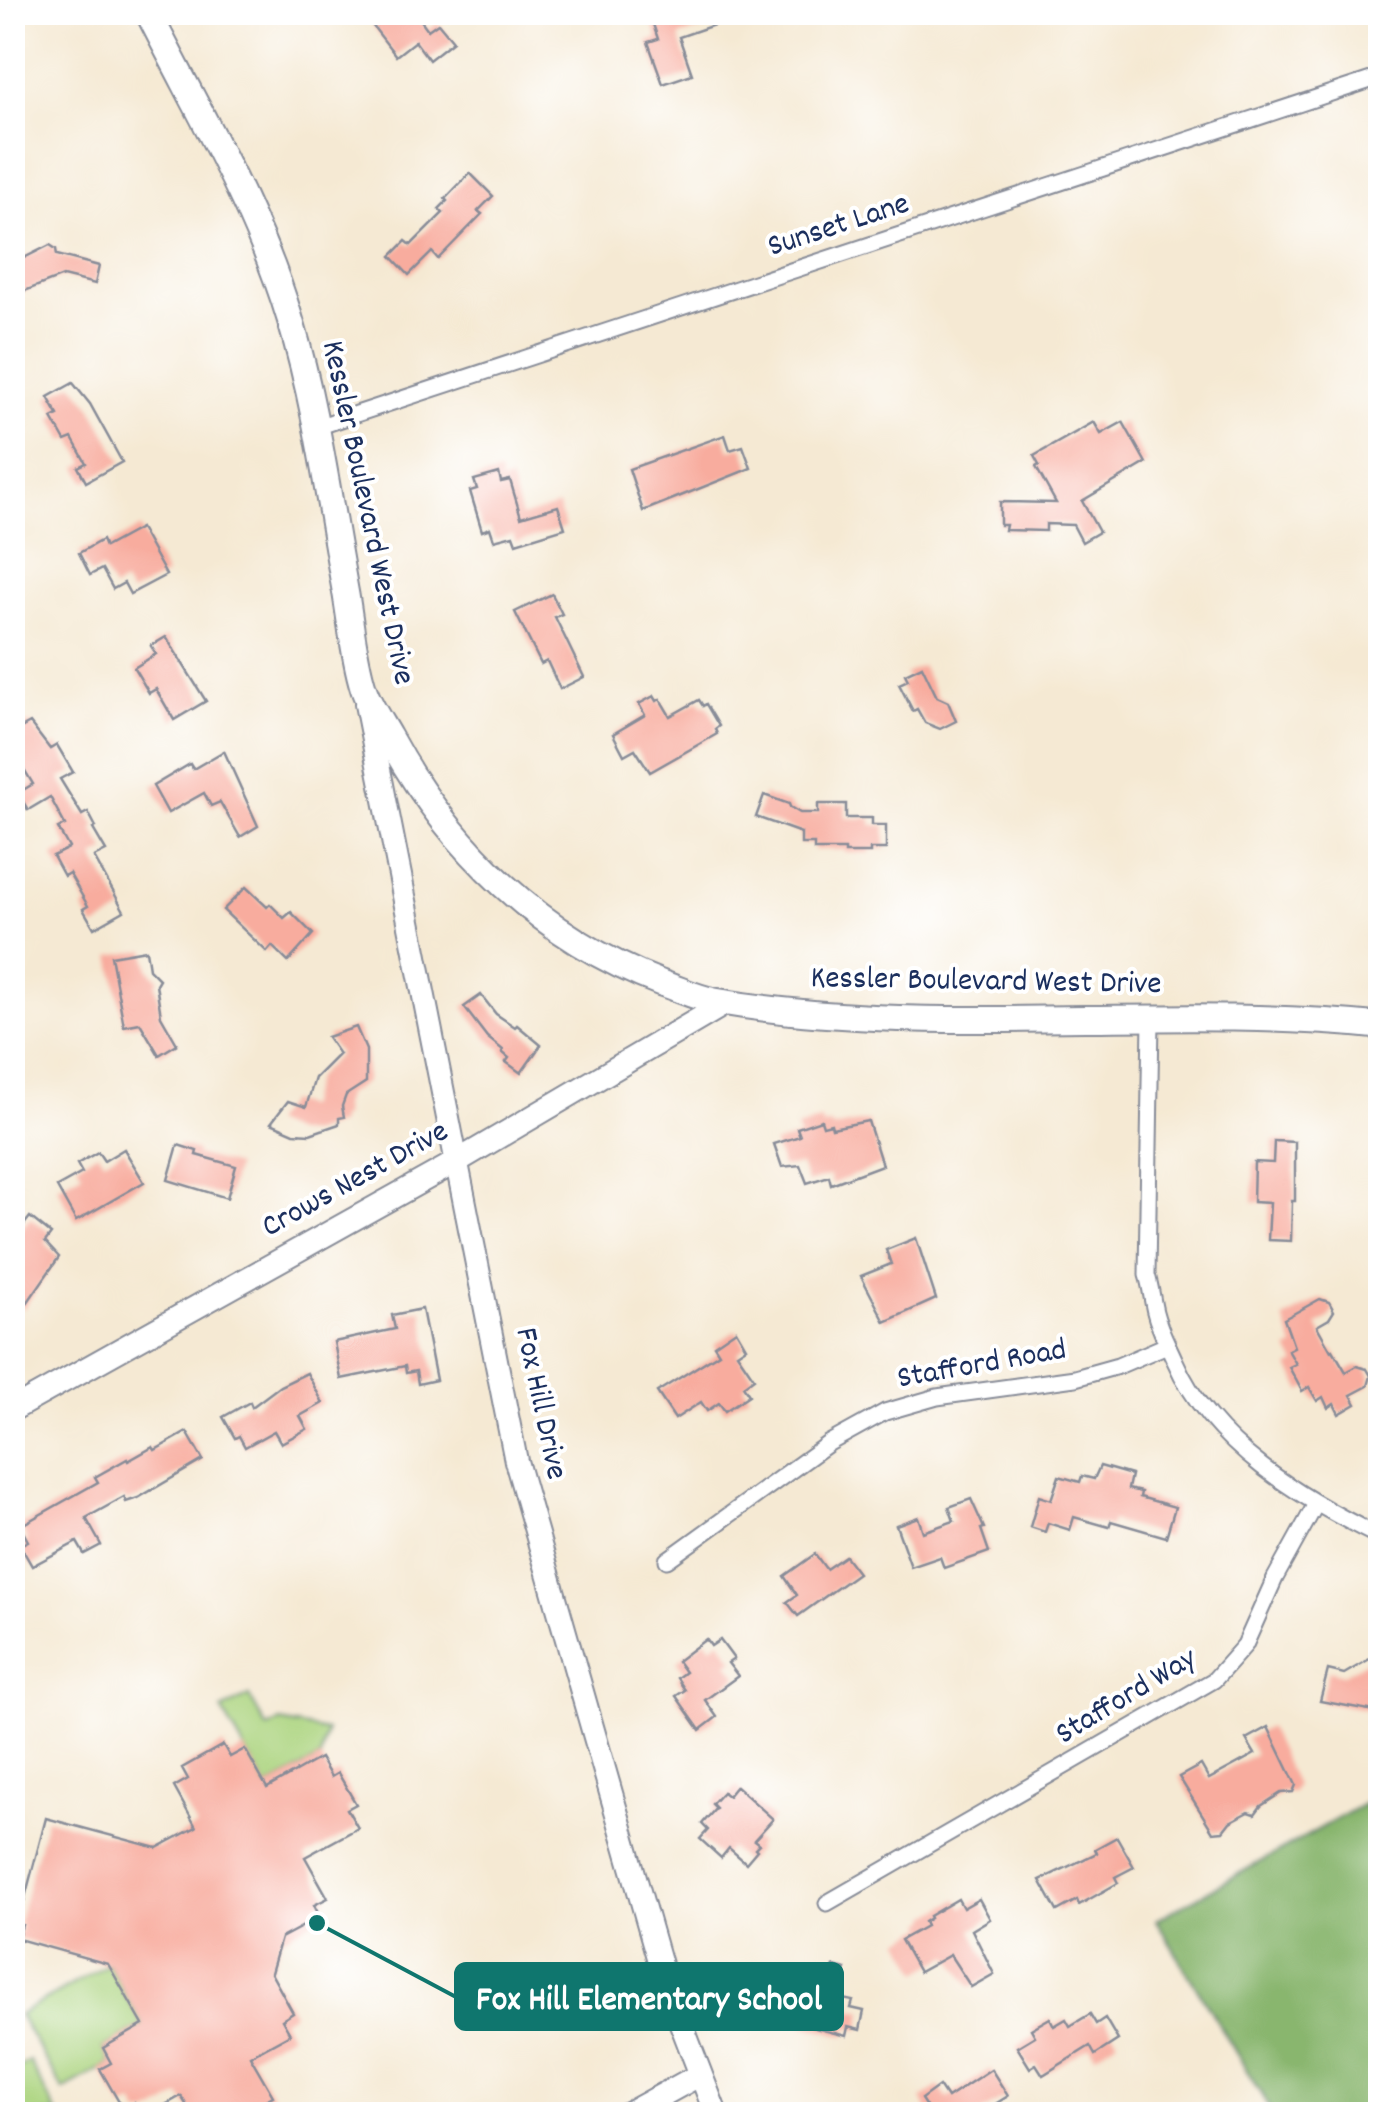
<svg xmlns="http://www.w3.org/2000/svg" width="1393" height="2127" font-family="Dekko,sans-serif">
	<style>
		.green { fill: #acd47f; stroke: #64826e; stroke-width: 2.5 }
		.forest { fill: #89b66e; stroke: #527266; stroke-width: 2.5 }
		.building { fill: #f8ac9e }
		.lines { fill: none; stroke-linecap: round; stroke-linejoin: round }
		.street-casing { stroke: #888c98; stroke-width: 19 }
		.secondary-casing { stroke: #888c98; stroke-width: 26 }
		.primary-casing { stroke: #888c98; stroke-width: 29 }
		.street { stroke: #fff; stroke-width: 15 }
		.secondary { stroke: #fff; stroke-width: 22 }
		.primary { stroke: #fff; stroke-width: 25 }
		.labels { text-anchor: middle; dominant-baseline: central; stroke-width: 8; stroke-linejoin: round; paint-order: stroke }
		.street-label { font-size: 32px; fill: #1b2f5e; stroke: #fff }
		.leader { fill: none; stroke: #0f766e; stroke-width: 4 }
		.callout-dot { fill: #0f766e; stroke: #fff; stroke-width: 4 }
		.callout { fill: #0f766e; stroke: #0f766e; stroke-width: 4 }
		.callout-label { font-size: 35px; text-anchor: middle; font-weight: bold; fill: #fff }
	</style>
	<rect width="100%" height="100%" fill="#fff"/>
	<filter id="ink" filterUnits="userSpaceOnUse"><feTurbulence type="fractalNoise" baseFrequency=".01" numOctaves="2"/><feDisplacementMap in="SourceGraphic" scale="20" xChannelSelector="R" yChannelSelector="G"/><feConvolveMatrix kernelMatrix="1 2 1 2 8 2 1 2 1" color-interpolation-filters="sRGB"/></filter>
	<filter id="wash" filterUnits="userSpaceOnUse"><feTurbulence type="fractalNoise" baseFrequency=".0048" numOctaves="4" result="noise"/><feDisplacementMap in="SourceGraphic" scale="40" xChannelSelector="R" yChannelSelector="G"/><feGaussianBlur stdDeviation="2.25" result="paint"/><feColorMatrix in="noise" values="0 0 0 0 0 0 0 0 0 0 0 0 0 0 0 0 0 1.4 0 .05"/><feComposite in="paint" operator="in"/></filter>
	<g filter="url(#wash)">
		<rect width="100%" height="100%" fill="#f5e9d3"/>
		<g class="green">
			<path d="M249 1696 267 1728 281 1722 326 1731 320 1758 267 1788 222 1710Z"/>
			<path d="M108 1964 143 2025 103 2048 111 2063 63 2090 19 2015Z"/>
			<path d="M29 2061 57 2114H13V2071Z"/>
		</g>
		<path class="forest" d="M1380 1795V2114H1273L1156 1920Z"/>
		<g id="blocks">
			<g class="building">
				<path d="M362 12H415L428 30 438 23 453 41 429 60 415 41 396 56Z"/>
				<path d="M649 12H743V15L679 37 692 74 663 84 648 42 658 39Z"/>
				<path d="M470 173 493 196 478 211 482 214 438 259 432 252 409 275 391 256 406 241 411 245 443 213 439 209 447 201 445 199Z"/>
				<path d="M50 245 56 249 57 255 99 266 95 284 63 276 12 296V264Z"/>
				<path d="M73 383 90 404 122 462 86 482 78 467 86 463 72 438 65 441 52 418 58 415 48 397Z"/>
				<path d="M1094 422 1101 434 1123 422 1146 463 1082 501 1099 532 1082 542 1073 525 1046 524V531L1005 530 1006 525H1000V502L1056 503 1036 467 1039 465 1034 456Z"/>
				<path d="M725 435 730 450 743 446 751 468 643 511 629 469Z"/>
				<path d="M499 473 501 482 510 480 521 517 558 506 565 528 516 543 513 535 494 540 490 528 482 531 470 491 477 489 474 480Z"/>
				<path d="M140 528 166 575 130 594 124 583 113 589 102 569 90 575 79 553 102 540 105 547Z"/>
				<path d="M552 594 562 614 555 617 584 677 560 689 547 661 541 664 515 612Z"/>
				<path d="M166 637 206 701 174 720 156 689 149 693 134 668 156 654 151 646Z"/>
				<path d="M922 666 937 697 948 702 956 721 940 729 925 723 917 709 913 711 899 684 908 680 905 674Z"/>
				<path d="M654 696 657 701 660 699 670 716 699 700 703 706 706 704 719 726 715 729 717 734 650 772 635 749 624 755 613 734 645 715 639 704Z"/>
				<path d="M30 723 50 749 57 745 73 772 60 779 82 815 88 812 96 827 93 829 106 851 94 857 124 911 94 928 83 909 88 906 69 873 64 876 53 856 69 848 58 828 65 825 50 797 28 810 18 793 33 784 12 749V733Z"/>
				<path d="M224 751 258 826 240 837 220 802 211 806 204 793 168 813 153 786 190 764 193 769Z"/>
				<path d="M764 795 789 804 790 807 800 813H818V804H846V818H872V825H886V849H870V853H845V850H814V844H801V833L756 817Z"/>
				<path d="M246 887 267 907 270 904 284 918 291 912 313 934 288 962 272 946 267 952 223 910Z"/>
				<path d="M146 950 149 969 159 979 156 984 161 1016 177 1044 159 1055 140 1023 124 1026 111 956Z"/>
				<path d="M481 995 496 1014 515 1027 517 1025 541 1045 521 1073 506 1062 509 1058 502 1052 503 1050 487 1037 464 1007Z"/>
				<path d="M356 1027 366 1050V1082L346 1095 342 1106 344 1117 339 1118V1124L310 1134 294 1133 271 1123 288 1101 306 1107 315 1078 339 1054 327 1037Z"/>
				<path d="M821 1120 823 1126 831 1124 832 1128 868 1121 882 1165 831 1184 829 1176 807 1183 800 1165 782 1167 774 1144 800 1136 797 1128Z"/>
				<path d="M1274 1141 1295 1142V1201H1292L1291 1241 1268 1240 1270 1203 1253 1202 1254 1162 1273 1163Z"/>
				<path d="M178 1145 197 1151 196 1155 236 1166 227 1198 168 1180Z"/>
				<path d="M124 1149 144 1182 76 1221 57 1187 82 1173 77 1164 98 1152 104 1161Z"/>
				<path d="M30 1217 51 1234 45 1242 59 1257 23 1309 12 1300V1246L19 1238 16 1235Z"/>
				<path d="M916 1238 936 1299 885 1322 861 1276 891 1264 886 1250Z"/>
				<path d="M1320 1299 1329 1302 1334 1311 1329 1319 1317 1326 1331 1351 1333 1350 1346 1372 1357 1366 1367 1369 1371 1376 1368 1386 1351 1395 1356 1404 1339 1414 1334 1404 1328 1408 1323 1397 1317 1401 1309 1387 1302 1391 1289 1367 1296 1364 1288 1350 1294 1347 1284 1319Z"/>
				<path d="M422 1309 436 1380 418 1384 416 1371 406 1373 405 1366 341 1379 334 1342 395 1329 392 1315Z"/>
				<path d="M736 1330 746 1347 737 1353 754 1378 743 1386 749 1395 725 1411 719 1403 707 1411 701 1402 675 1419 657 1392 719 1353 714 1345Z"/>
				<path d="M307 1373 323 1403 300 1416 307 1429 281 1443 274 1431 245 1447 239 1436 235 1438 223 1417 250 1402 252 1407 280 1386Z"/>
				<path d="M187 1432 203 1460 138 1498 126 1502 124 1497 86 1518 101 1545 84 1554 77 1542 32 1566 20 1545 28 1541 20 1526 98 1482 95 1477 127 1459 128 1461 153 1447 155 1450Z"/>
				<path d="M1100 1466 1131 1475 1128 1489 1141 1492 1140 1497 1175 1507 1166 1537 1111 1521 1109 1527 1074 1517 1070 1530 1048 1523 1045 1532 1030 1527 1039 1496 1051 1500 1059 1476 1080 1482 1082 1476 1094 1479Z"/>
				<path d="M971 1499 984 1528 981 1529 989 1552 944 1568 940 1557 911 1567 896 1525 918 1517 923 1532 954 1521 949 1507Z"/>
				<path d="M815 1554 826 1569 845 1556 858 1573 798 1616 787 1602 797 1595 784 1576Z"/>
				<path d="M706 1639 711 1646 720 1640 734 1659 728 1663 738 1676 705 1700 717 1717 700 1730 676 1696 685 1690 677 1678 685 1672 677 1661Z"/>
				<path d="M1380 1653V1712L1320 1701 1328 1670 1344 1674Z"/>
				<path d="M1268 1727 1296 1785 1293 1792 1281 1793 1261 1806 1255 1814 1249 1812 1230 1822 1223 1831 1213 1832 1179 1777 1201 1765 1209 1779 1255 1754 1246 1739Z"/>
				<path d="M223 1745 230 1757 245 1749 267 1788 320 1758 331 1777 338 1773 356 1804 347 1809 358 1828 305 1857 328 1898 314 1905 320 1917 281 1938 271 1973 293 2013 282 2020 290 2034 250 2056 273 2096 258 2104 264 2114H192L181 2096 149 2114H140L134 2103 123 2109 100 2069 111 2063 103 2048 143 2025 108 1964 18 1939 22 1925 18 1924 46 1818 157 1848 196 1827 174 1787 188 1779 182 1768Z"/>
				<path d="M736 1786 773 1819 754 1840 759 1844 755 1848 757 1850 746 1863 729 1848 721 1858 700 1839 708 1830 702 1824 716 1808 712 1804 723 1792 728 1796Z"/>
				<path d="M1117 1837 1134 1867 1115 1877 1118 1883 1079 1905 1077 1900 1057 1911 1040 1880 1097 1853 1095 1849Z"/>
				<path d="M958 1899 963 1908 979 1899 990 1919 972 1930 994 1974 971 1987 950 1955 919 1972 901 1940 926 1926 924 1922 930 1918 929 1916Z"/>
				<path d="M834 1966 846 1969 839 1998 853 2001 851 2008 864 2011 860 2030 848 2027 846 2036 769 2016 776 1986 826 1994Z"/>
				<path d="M1090 2014 1096 2024 1105 2018 1118 2040 1095 2055 1090 2046 1043 2075 1036 2064 1030 2068 1017 2047 1035 2036 1031 2029 1050 2018 1054 2026 1066 2019 1070 2026Z"/>
				<path d="M991 2069 1008 2096 979 2114H922L928 2110 921 2099 939 2086 947 2098Z"/>
			</g>
		</g>
	</g>
	<g filter="url(#ink)">
		<use href="#blocks" fill-opacity="0" stroke="#888c98" stroke-width="2.5"/>
		<g class="lines">
			<defs>
				<g id="street">
					<path d="M314 428 1380 77"/>
					<path d="M1151 1019 1147 1275C1151 1287 1152 1300 1155 1312 1159 1329 1168 1345 1175 1361 1212 1446 1302 1499 1380 1537"/>
					<path d="M667 1560 829 1443 885 1412 937 1397 1075 1378 1118 1366 1167 1345"/>
					<path d="M827 1903 1214 1680 1245 1645 1275 1578 1316 1504"/>
				</g>
				<g id="secondary">
					<path d="M366 704 516 1461 665 1982 716 2114"/>
					<path d="M12 1410 456 1162 728 1002"/>
					<path d="M628 2114 699 2075"/>
				</g>
				<path id="primary" d="M148 12C199 114 257 209 290 319 317 408 329 503 346 595 351 625 354 658 363 687 368 704 380 721 389 737 449 848 542 938 661 983 679 989 697 998 715 1001 934 1039 1160 1003 1380 1026"/>
			</defs>
			<use href="#street" class="street-casing"/>
			<use href="#secondary" class="secondary-casing"/>
			<use href="#primary" class="primary-casing"/>
			<use href="#street" class="street"/>
			<use href="#secondary" class="secondary"/>
			<use href="#primary" class="primary"/>
		</g>
	</g>
	<g class="labels">
		<g class="street-label">
			<text transform="translate(839 227) rotate(-18)">Sunset Lane</text>
			<text transform="translate(366 513) rotate(78)">Kessler Boulevard West Drive</text>
			<text transform="translate(986 983) rotate(1)">Kessler Boulevard West Drive</text>
			<text transform="translate(356 1181) rotate(-29)">Crows Nest Drive</text>
			<text transform="translate(982 1366) rotate(-10)">Stafford Road</text>
			<text transform="translate(539 1404) rotate(78)">Fox Hill Drive</text>
			<text transform="translate(1127 1698) rotate(-31)">Stafford Way</text>
		</g>
	</g>
	<path class="leader" d="M317 1923L456 1997"/>
	<circle class="callout-dot" cx="317" cy="1923" r="10"/>
	<rect class="callout" x="456" y="1964" width="386" height="65" rx="10"/>
	<g class="callout-label">
		<text x="649" y="2009">Fox Hill Elementary School</text>
	</g>
	<rect width="1393" height="2127" fill="none" stroke="#fff" stroke-width="50"/>
</svg>
